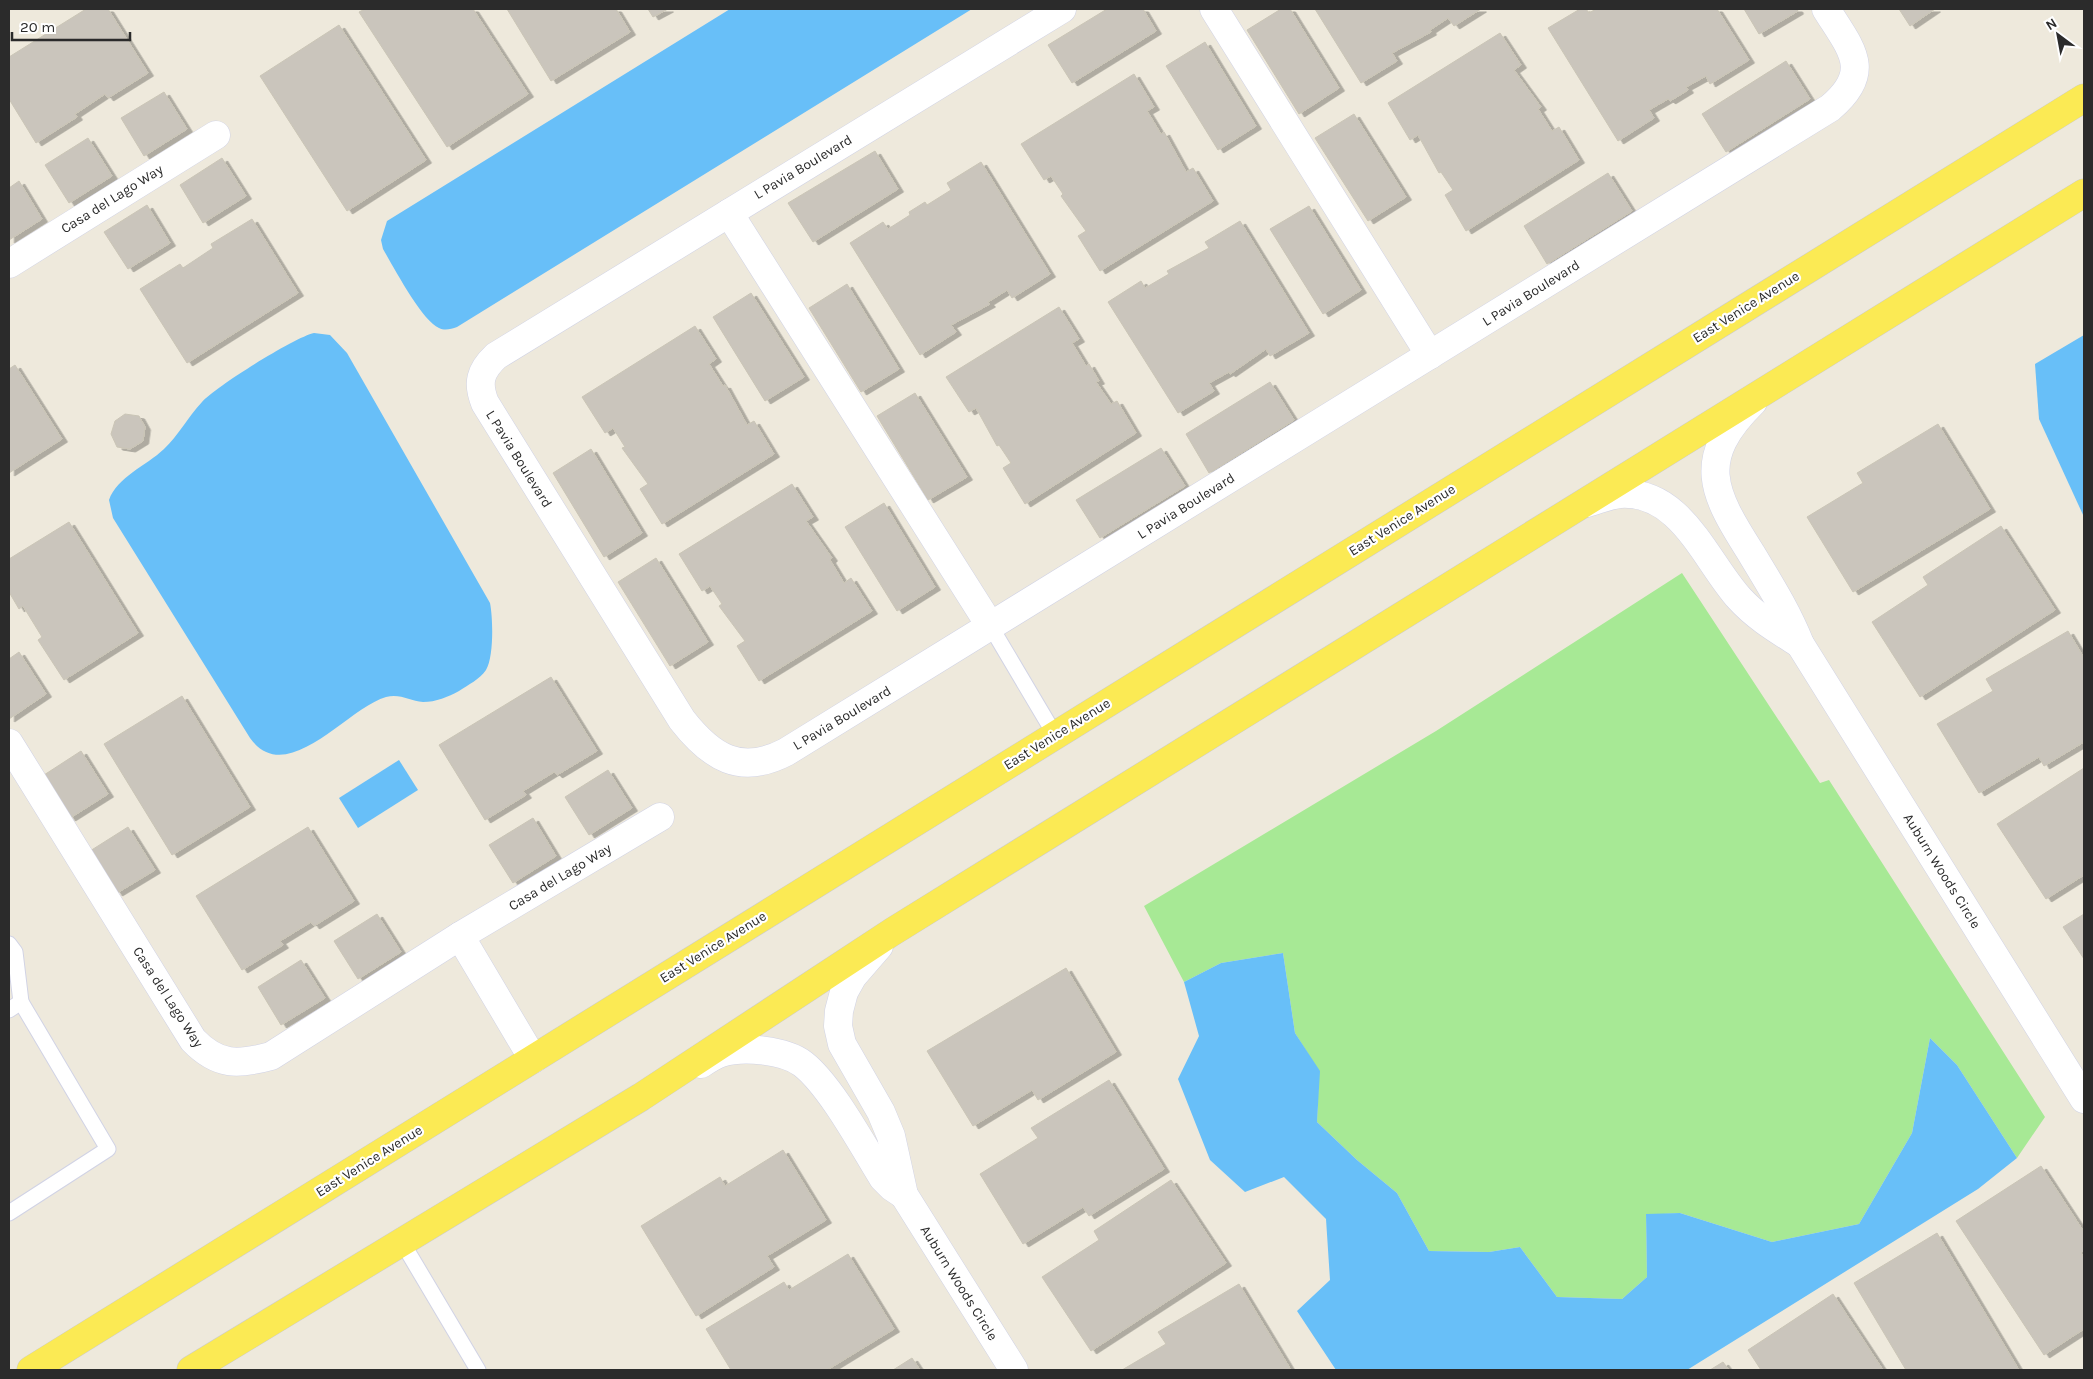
<svg xmlns="http://www.w3.org/2000/svg" width="2093" height="1379" font-family="Karla,sans-serif">
	<style>
		.green { fill: #a7e995 }
		.water { fill: #68bff8 }
		.building { fill: #cac5bc; stroke: #cac5b6; filter: url(#shadow) }
		.lines { fill: none; stroke-linecap: round; stroke-linejoin: round }
		.service-casing { stroke: #d1d3e5; stroke-width: 17 }
		.minor-casing { stroke: #d1d3e5; stroke-width: 29 }
		.primary-casing { stroke: #ccc; stroke-width: 29 }
		.service { stroke: #fff; stroke-width: 15 }
		.minor { stroke: #fff; stroke-width: 28 }
		.primary { stroke: #fbea54; stroke-width: 28 }
		.labels { text-anchor: middle; dominant-baseline: central; stroke-width: 4.5; stroke-linejoin: round; paint-order: stroke }
		.street-label { font-size: 14px; fill: #2b2b2b; stroke: #fff }
	</style>
	<defs>
		<filter id="shadow"><feDropShadow dx="5.5" dy="3" stdDeviation="0" flood-color="#0004"/></filter>
	</defs>
	<rect width="100%" height="100%" fill="#eee9dc"/>
	<path class="green" d="M1682 573 1820 783 1829 780 2045 1117 2017 1158 1957 1065 1930 1038 1912 1133 1859 1224 1772 1242 1680 1213 1646 1215 1647 1277 1622 1299 1557 1297 1520 1247 1489 1252 1429 1251 1397 1193 1357 1160 1317 1122 1319 1071 1295 1033 1283 953 1221 963 1184 982 1144 906 1436 731Z"/>
	<g class="water">
		<path d="M730 9H972L457 327C451 329 445 331 439 328 422 321 393 266 383 249L381 240 387 221Z"/>
		<path d="M314 333 330 335 347 353 490 603C493 618 494 657 486 670 480 679 468 685 459 691 448 697 436 702 423 702 410 701 400 693 386 697 347 708 287 789 250 738L113 518 109 500C117 477 146 466 164 449 178 436 188 417 202 402 215 387 295 337 314 333Z"/>
		<path d="M2084 335V517L2039 419 2035 364Z"/>
		<path d="M399 760 418 790 358 828 339 798Z"/>
		<path d="M1283 953 1295 1033 1320 1071 1317 1122 1357 1160 1397 1193 1429 1251 1489 1252 1520 1247 1557 1297 1622 1299 1647 1277 1646 1214 1680 1213 1772 1242 1859 1224 1912 1133 1930 1038 1957 1065 2017 1158 1978 1189 1687 1370H1336L1297 1311 1330 1280 1326 1219 1284 1177 1245 1192 1210 1160 1178 1079 1199 1036 1184 982 1221 963Z"/>
	</g>
	<g class="building">
		<path d="M86 9H108L148 73 108 98 105 94 75 114 77 117 36 143 9 99V57Z"/>
		<path d="M365 9H473L528 94 447 147 359 12Z"/>
		<path d="M507 9H616L630 32 551 81Z"/>
		<path d="M648 9H668L653 17Z"/>
		<path d="M1107 9H1143L1156 31 1072 83 1048 45Z"/>
		<path d="M1281 9H1290L1339 88 1299 114 1247 30Z"/>
		<path d="M1315 9H1481L1454 26 1448 18 1430 30 1431 32 1392 53 1397 61 1361 83Z"/>
		<path d="M1580 9H1586L1589 13 1596 9H1717L1749 60 1710 84 1706 76 1686 87 1688 90 1670 101 1668 99 1649 110 1654 118 1618 141 1548 28Z"/>
		<path d="M1744 9H1797L1798 11 1759 34Z"/>
		<path d="M1899 9H1935L1910 26Z"/>
		<path d="M339 25 426 160 347 211 260 76Z"/>
		<path d="M1500 33 1521 65 1514 70 1541 107 1538 109 1552 131 1559 127 1579 160 1466 231 1445 195 1453 190 1441 172 1439 173 1418 135 1410 140 1388 103Z"/>
		<path d="M1205 42 1256 126 1218 150 1166 66Z"/>
		<path d="M1786 61 1810 99 1726 152 1702 114Z"/>
		<path d="M1134 74 1154 107 1147 111 1161 134 1164 132 1186 172 1193 168 1213 201 1100 271 1078 236 1086 231 1061 196 1063 194 1051 176 1044 180 1021 144Z"/>
		<path d="M164 92 187 129 144 156 121 118Z"/>
		<path d="M1354 114 1406 197 1368 221 1315 138Z"/>
		<path d="M88 138 112 176 69 203 45 165Z"/>
		<path d="M875 151 898 189 813 242 788 203Z"/>
		<path d="M222 158 246 196 203 223 180 185Z"/>
		<path d="M981 162 1050 274 1012 298 1007 290 988 302 990 304 951 325 956 332 920 355 850 243 883 222 888 229 910 215 909 212 925 202 927 205 951 190 947 183Z"/>
		<path d="M1608 173 1632 211 1547 264 1524 226Z"/>
		<path d="M19 181 42 219 9 240V188Z"/>
		<path d="M147 205 170 243 128 269 104 232Z"/>
		<path d="M1309 206 1361 290 1323 314 1270 229Z"/>
		<path d="M252 219 298 293 187 363 140 289 180 264 183 268 213 248 211 244Z"/>
		<path d="M1240 221 1309 333 1270 356 1266 349 1230 374 1229 372 1209 383 1214 391 1178 413 1108 302 1141 281 1145 288 1169 274 1167 271 1209 248 1205 242Z"/>
		<path d="M847 284 899 369 861 392 809 308Z"/>
		<path d="M751 293 804 377 765 401 713 317Z"/>
		<path d="M1059 307 1079 339 1072 343 1086 366 1089 364 1099 381 1096 382 1111 404 1117 401 1136 433 1025 504 1003 468 1011 463 999 445 997 446 976 408 969 412 946 377Z"/>
		<path d="M695 326 716 359 709 364 723 386 725 385 747 425 754 421 774 454 662 524 640 489 648 484 622 448 625 447 613 428 605 433 582 397Z"/>
		<path d="M15 365 62 439 9 473V369Z"/>
		<path d="M1270 382 1294 420 1209 473 1186 434Z"/>
		<path d="M915 393 967 477 928 500 877 416Z"/>
		<path d="M125 414 139 416 145 427 143 441 130 449 117 447 111 434 115 421Z"/>
		<path d="M1938 424 1990 509 1853 592 1807 517 1863 483 1857 473Z"/>
		<path d="M1161 448 1185 486 1100 538 1076 500Z"/>
		<path d="M591 449 642 533 604 557 553 473Z"/>
		<path d="M792 484 813 517 806 521 832 558 830 560 844 583 851 578 872 611 759 681 737 646 745 641 719 606 722 604 710 586 702 591 679 554Z"/>
		<path d="M884 503 935 587 897 611 845 527Z"/>
		<path d="M69 522 138 633 64 680 38 640 42 637 23 606 19 609 9 592V559Z"/>
		<path d="M2001 526 2055 610 1920 697 1872 622 1928 585 1923 577Z"/>
		<path d="M656 558 708 642 670 666 618 582Z"/>
		<path d="M2068 631 2084 658V742L2044 766 2039 757 1979 793 1937 724 1993 691 1986 679Z"/>
		<path d="M19 652 46 694 9 719V659Z"/>
		<path d="M551 677 597 751 557 775 554 772 523 791 526 795 485 820 439 745Z"/>
		<path d="M182 696 250 807 172 855 104 744Z"/>
		<path d="M81 751 108 794 70 818 44 775Z"/>
		<path d="M2084 768V875L2046 899 1997 824Z"/>
		<path d="M608 770 632 808 589 835 565 797Z"/>
		<path d="M533 818 556 856 513 883 489 845Z"/>
		<path d="M128 827 155 870 117 893 90 851Z"/>
		<path d="M308 827 354 901 314 926 311 922 280 941 283 945 242 970 196 896Z"/>
		<path d="M377 914 401 952 358 979 334 941Z"/>
		<path d="M2084 914V959L2063 927Z"/>
		<path d="M301 960 325 998 281 1025 258 987Z"/>
		<path d="M1066 968 1116 1052 1038 1100 1032 1090 973 1126 927 1051Z"/>
		<path d="M1109 1080 1164 1169 1089 1216 1083 1207 1023 1244 980 1174 1038 1138 1031 1128Z"/>
		<path d="M783 1150 826 1220 767 1256 774 1267 696 1316 641 1226 720 1177 725 1186Z"/>
		<path d="M2041 1166 2084 1232V1250L2081 1253 2084 1258V1329L2044 1355 1956 1221Z"/>
		<path d="M1171 1180 1226 1263 1091 1351 1042 1277 1099 1240 1094 1231Z"/>
		<path d="M1937 1233 2019 1370H1906L1854 1283Z"/>
		<path d="M848 1254 894 1329 827 1370H731L706 1329 784 1282 789 1290Z"/>
		<path d="M1239 1284 1291 1370H1122L1166 1344 1158 1332Z"/>
		<path d="M1833 1294 1883 1370H1761L1748 1350Z"/>
		<path d="M912 1358 920 1370H893Z"/>
		<path d="M1723 1362 1729 1370H1710Z"/>
	</g>
	<g class="lines">
		<defs>
			<g id="service">
				<path d="M991 627 1055 735"/>
				<path d="M9 944 15 952 21 1002 9 1010"/>
				<path d="M9 1213 108 1149 21 1002"/>
				<path d="M402 1242 478 1370"/>
			</g>
			<g id="minor">
				<path d="M1062 9 496 356C480 371 477 383 485 403L682 720C711 757 740 776 786 752L1830 108C1874 71 1851 49 1826 9"/>
				<path d="M1214 9 1430 355"/>
				<path d="M729 213 991 627"/>
				<path d="M9 264 216 135"/>
				<path d="M1753 402C1695 459 1712 492 1751 553 1769 583 1787 611 1800 644L2084 1099"/>
				<path d="M1587 503C1598 500 1609 495 1620 494 1681 490 1705 560 1739 598 1756 617 1778 630 1800 644"/>
				<path d="M9 743 193 1040C218 1066 238 1065 271 1056L460 936 660 817"/>
				<path d="M460 936 533 1059"/>
				<path d="M879 946 853 976 844 992 839 1011 838 1026 842 1044 881 1112 891 1136 904 1195 1014 1370"/>
				<path d="M701 1064C707 1060 715 1055 721 1053 743 1046 785 1050 803 1064 831 1086 863 1146 883 1178L892 1187 904 1195"/>
			</g>
			<g id="primary">
				<path d="M31 1370 2084 98"/>
				<path d="M191 1370 641 1097 892 932 2084 193"/>
			</g>
		</defs>
		<use href="#service" class="service-casing"/>
		<use href="#minor" class="minor-casing"/>
		<use href="#primary" class="primary-casing"/>
		<use href="#service" class="service"/>
		<use href="#minor" class="minor"/>
		<use href="#primary" class="primary"/>
	</g>
	<g class="labels">
		<g class="street-label">
			<text transform="translate(803 167) rotate(-31)">L Pavia Boulevard</text>
			<text transform="translate(112 199) rotate(-32)">Casa del Lago Way</text>
			<text transform="translate(1531 293) rotate(-32)">L Pavia Boulevard</text>
			<text transform="translate(1746 307) rotate(-32)">East Venice Avenue</text>
			<text transform="translate(519 459) rotate(58)">L Pavia Boulevard</text>
			<text transform="translate(1186 506) rotate(-32)">L Pavia Boulevard</text>
			<text transform="translate(1402 520) rotate(-32)">East Venice Avenue</text>
			<text transform="translate(842 718) rotate(-31)">L Pavia Boulevard</text>
			<text transform="translate(1057 734) rotate(-32)">East Venice Avenue</text>
			<text transform="translate(1942 871) rotate(58)">Auburn Woods Circle</text>
			<text transform="translate(560 877) rotate(-31)">Casa del Lago Way</text>
			<text transform="translate(713 947) rotate(-32)">East Venice Avenue</text>
			<text transform="translate(168 997) rotate(57)">Casa del Lago Way</text>
			<text transform="translate(369 1161) rotate(-32)">East Venice Avenue</text>
			<text transform="translate(959 1283) rotate(58)">Auburn Woods Circle</text>
		</g>
	</g>
	<rect width="2093" height="1379" fill="none" stroke="#2b2b2b" stroke-width="20"/>
	<g transform="translate(2058 35) rotate(328)" stroke="#ffffff" stroke-width="4" paint-order="stroke">
	<path d="M0-4L9 19L0 12L-9 19Z" fill="#2b2b2b"/>
	<text y="-8" font-size="14" font-weight="bold" text-anchor="middle" fill="#2b2b2b">N</text>
	</g>
	<path d="M12 32v8h118v-8" fill="none" stroke="#2b2b2b" stroke-width="2.5"/>
	<text x="20" y="32" font-size="15" fill="#2b2b2b" stroke="#ffffff" stroke-width="4" paint-order="stroke">20 m</text>
</svg>
